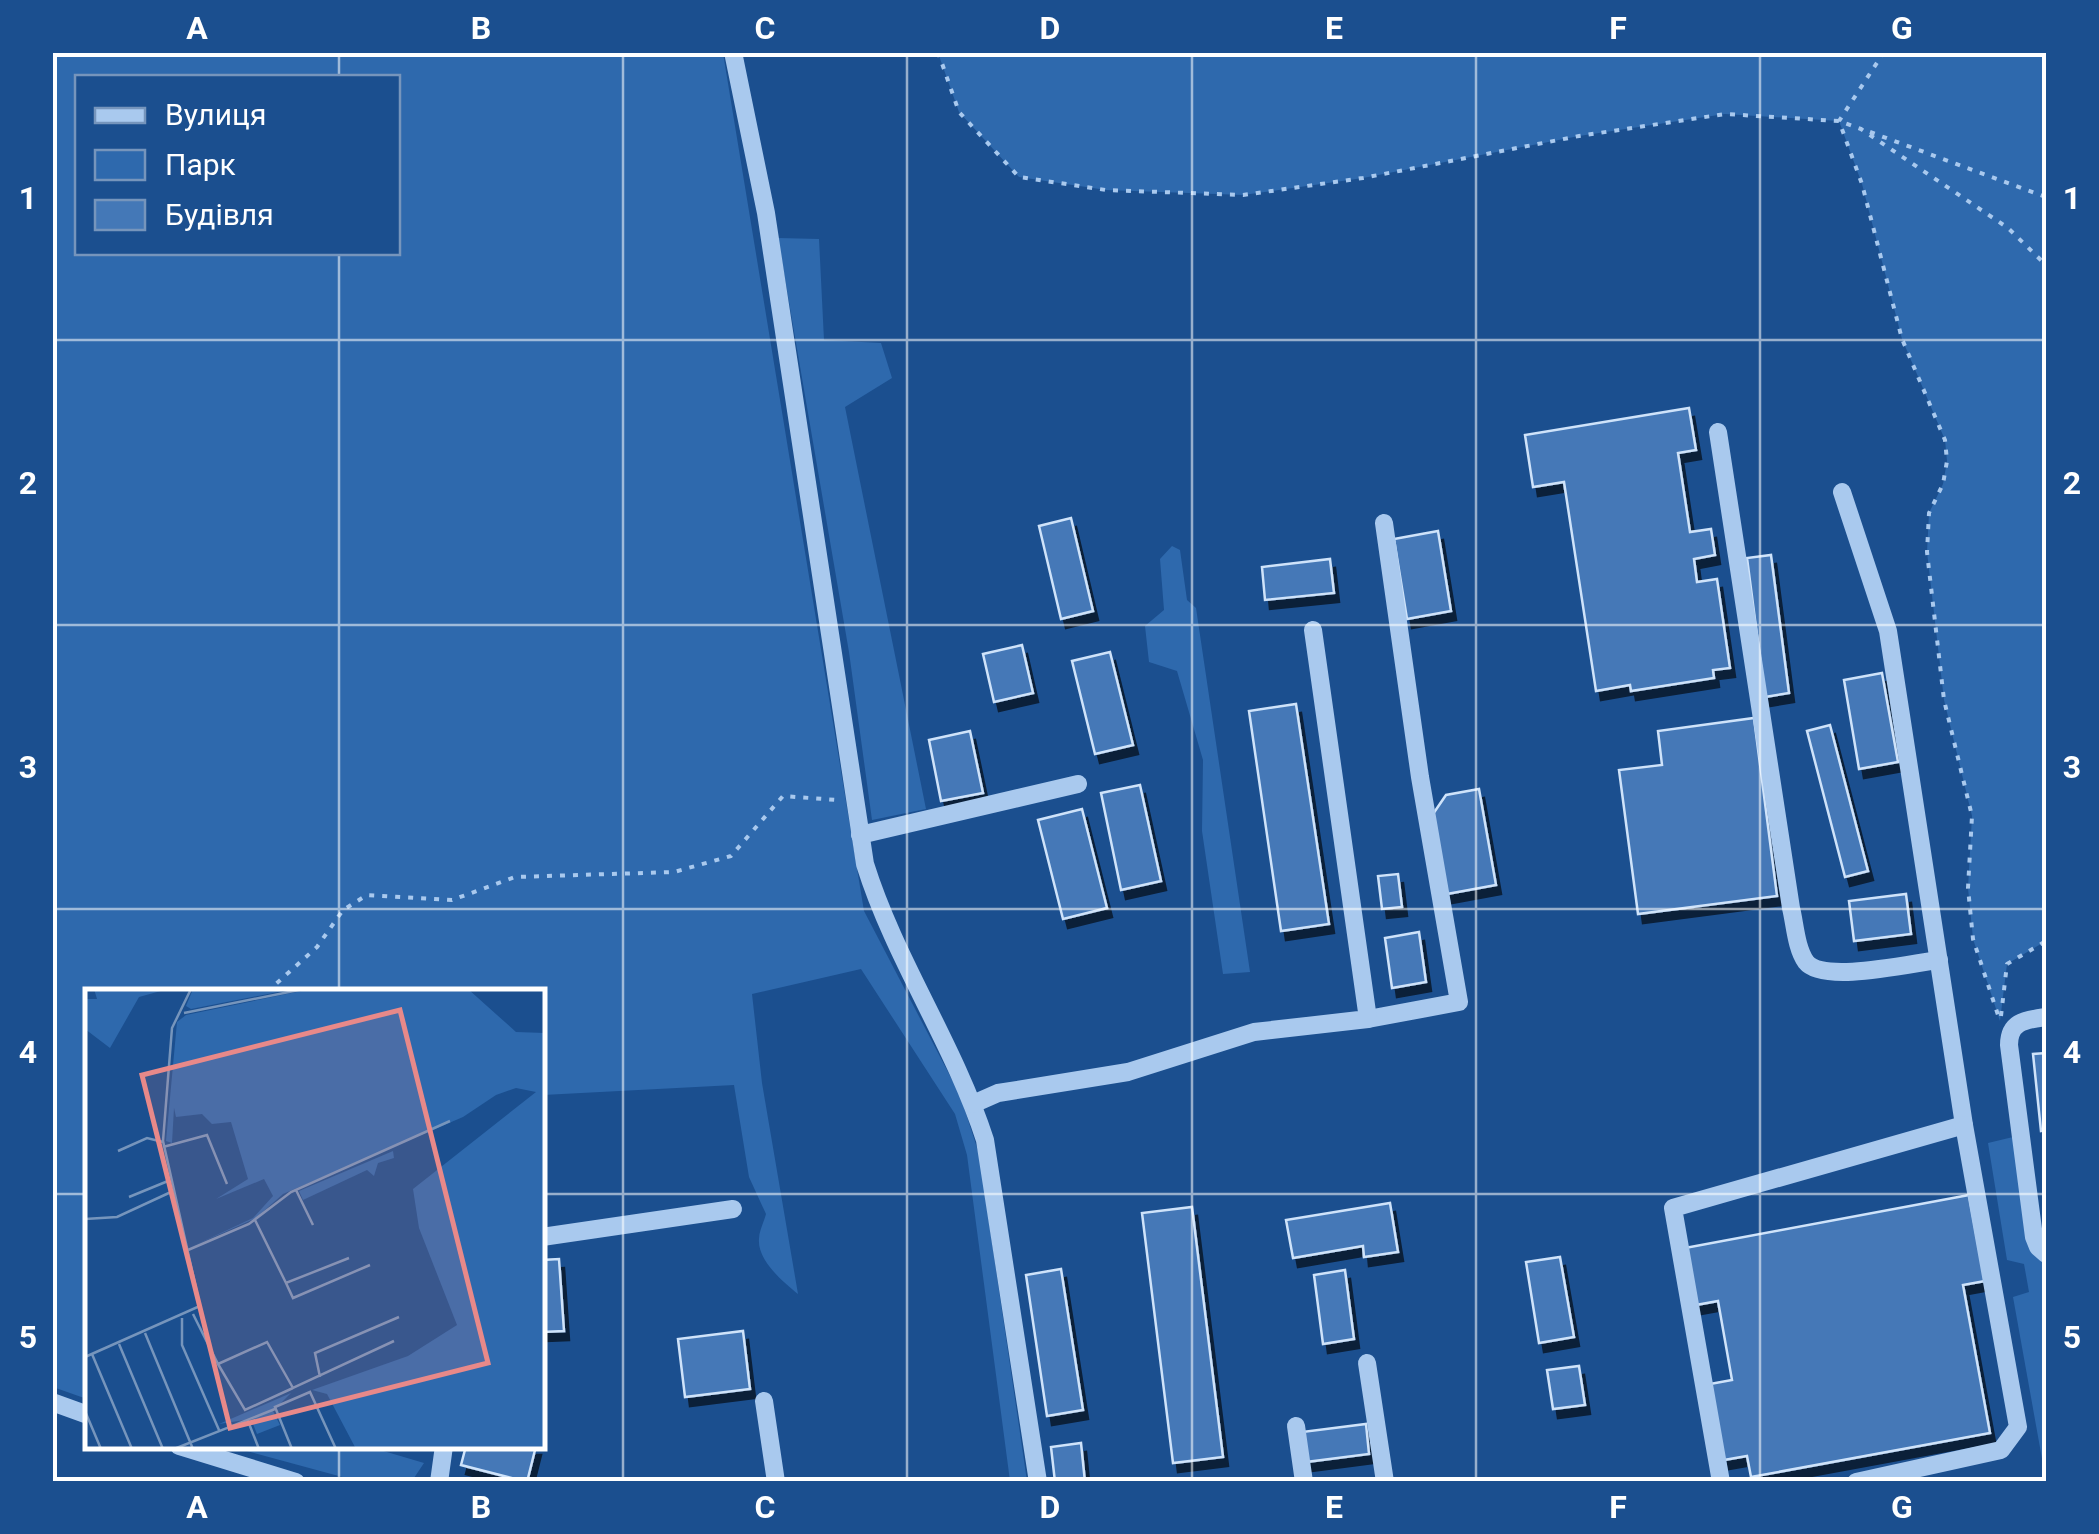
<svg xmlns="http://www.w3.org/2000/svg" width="2099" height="1534" font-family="Roboto,sans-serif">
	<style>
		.green { fill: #2e69ad; fill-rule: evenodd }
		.building { fill: #4478b7; stroke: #cfe3fa; stroke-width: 2.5; filter: url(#shadow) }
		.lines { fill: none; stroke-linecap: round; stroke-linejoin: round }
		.path { stroke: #a9c9ee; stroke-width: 4; stroke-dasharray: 5 8; stroke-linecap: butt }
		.minor { stroke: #a9c9ee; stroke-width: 18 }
		.grid { fill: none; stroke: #fff; stroke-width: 2.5; stroke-opacity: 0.55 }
		.inset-road { fill: none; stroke: #7695bc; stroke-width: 2.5 }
		.view { fill: #e88989; fill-opacity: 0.15; stroke: #e88989; stroke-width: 5 }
		.inset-edge { fill: none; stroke: #fff; stroke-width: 5 }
		.neatline { fill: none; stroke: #fff; stroke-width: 4 }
		.grid-label { font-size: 32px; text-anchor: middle; font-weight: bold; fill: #fff }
	</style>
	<defs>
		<filter id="shadow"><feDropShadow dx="5" dy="9" stdDeviation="0" flood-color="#0009"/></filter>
	</defs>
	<rect width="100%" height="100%" fill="#1b4f8f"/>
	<g class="green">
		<path d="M53 53H723L864 911 960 1095 979 1154 1027 1481H1010L967 1155 955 1114 861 969 752 994 762 1083 798 1294C783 1282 757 1260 759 1239 759 1231 764 1222 766 1214L749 1177 734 1085 543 1095 542 992H88L87 1399 53 1387ZM78 78H398V252H78Z"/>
		<path d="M938 53H2046V941L2007 964 2000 1021 1973 939 1968 888 1972 816 1944 700 1927 552 1929 513 1943 484 1947 461 1945 440 1902 339 1862 184 1839 121 1725 114 1579 136 1363 178 1243 195 1106 190 1019 177 959 112Z"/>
		<path d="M778 238 819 239 824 340 881 343 892 378 845 407 926 809 872 820 849 652Z"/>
		<path d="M1172 546 1180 550 1187 600 1196 608 1250 972 1223 974 1202 831 1203 760 1177 671 1149 662 1145 626 1164 610 1160 559Z"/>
		<path d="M2013 1137 2032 1251 2046 1263V1481L2013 1297 2029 1292 2024 1264 2007 1260 1988 1143Z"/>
		<path d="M232 1447H370L424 1463 412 1481H357Z"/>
	</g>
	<g class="building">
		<path d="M1689 408 1696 450 1678 453 1690 532 1711 529 1715 555 1694 559 1697 582 1717 579 1730 668 1713 670 1714 678 1631 691 1630 685 1596 691 1564 482 1533 487 1525 435Z"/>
		<path d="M1071 518 1093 611 1061 619 1039 526Z"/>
		<path d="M1438 531 1451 611 1407 619 1394 539Z"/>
		<path d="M1771 555 1789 693 1765 697 1747 558Z"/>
		<path d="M1330 559 1334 593 1265 600 1262 567Z"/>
		<path d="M1022 645 1033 693 994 702 983 654Z"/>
		<path d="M1110 652 1133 745 1095 754 1072 661Z"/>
		<path d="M1882 673 1898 762 1859 769 1844 680Z"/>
		<path d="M1296 704 1329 924 1281 931 1249 711Z"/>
		<path d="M1754 718 1777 896 1638 914 1619 770 1662 765 1658 731Z"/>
		<path d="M1830 725 1868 871 1845 877 1807 731Z"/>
		<path d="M970 731 983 793 941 801 929 740Z"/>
		<path d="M1140 785 1161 881 1121 890 1101 793Z"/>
		<path d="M1479 789 1496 885 1447 894 1433 814 1446 795Z"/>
		<path d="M1082 809 1107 908 1063 919 1038 820Z"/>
		<path d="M1398 874 1402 907 1382 909 1378 876Z"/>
		<path d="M1906 894 1911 934 1854 941 1849 901Z"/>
		<path d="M1419 932 1426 982 1392 988 1385 938Z"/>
		<path d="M2046 1053V1130L2041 1131 2033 1054Z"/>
		<path d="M1969 1195 1985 1281 1963 1285 1990 1433 1751 1477 1747 1456 1724 1460 1710 1384 1732 1380 1718 1301 1696 1305 1685 1248Z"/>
		<path d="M1390 1203 1398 1252 1364 1257 1363 1246 1293 1258 1286 1220Z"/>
		<path d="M1192 1207 1223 1457 1173 1463 1142 1213Z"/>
		<path d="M1560 1257 1574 1337 1539 1343 1526 1262Z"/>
		<path d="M559 1259 564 1331 542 1332V1260Z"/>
		<path d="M1061 1269 1083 1410 1047 1416 1026 1275Z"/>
		<path d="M1345 1270 1354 1339 1323 1344 1314 1275Z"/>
		<path d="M743 1331 750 1389 685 1397 678 1339Z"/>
		<path d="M1579 1366 1585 1405 1553 1409 1547 1370Z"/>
		<path d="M1366 1424 1369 1454 1306 1462 1302 1432Z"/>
		<path d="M1081 1443 1085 1482H1055L1051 1447Z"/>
		<path d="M466 1446H536L527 1482 461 1465Z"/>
	</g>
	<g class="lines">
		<g class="path">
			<path d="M938 52 959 112 1019 177 1106 190 1243 195 1363 178 1579 136 1725 114 1839 121 1861 129 2008 228 2046 265"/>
			<path d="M1884 52 1839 121 1862 184 1902 339 1945 440 1947 461 1943 484 1929 513 1927 552 1944 700 1972 816 1968 888 1973 939 1999 1018"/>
			<path d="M1870 132 2046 197"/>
			<path d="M267 992 317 947 343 910 367 895 452 900 515 877 674 872 731 856 783 796 837 800"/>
			<path d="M2001 1016 2007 964 2046 941"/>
		</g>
		<g class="minor">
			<path d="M733 52 766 213 865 864C895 960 954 1044 985 1140L1038 1482"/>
			<path d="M1718 432 1791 908C1795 924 1796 948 1806 962 1823 984 1912 963 1939 960"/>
			<path d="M860 835 1078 784"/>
			<path d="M2046 1017C2026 1020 2009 1021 2009 1045L2034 1237 2038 1247 2046 1254"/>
			<path d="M1368 1019 1459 1002 1420 777 1384 523"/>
			<path d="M973 1104 998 1093 1128 1072 1254 1032 1368 1019 1313 630"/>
			<path d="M542 1237 733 1209"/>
			<path d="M1367 1363 1385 1482"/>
			<path d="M764 1401 776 1482"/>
			<path d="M52 1402 88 1415"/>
			<path d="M1296 1426 1304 1482"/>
			<path d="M179 1446 296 1482"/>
			<path d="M439 1482 444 1446"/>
			<path d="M1721 1482 1673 1208 1964 1125 1888 631 1842 492"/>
			<path d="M1856 1482 2001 1450 2018 1427 1964 1125"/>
		</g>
	</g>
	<path class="grid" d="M339 52V78M623 52V1482M907 52V1482M1192 52V1482M1476 52V1482M1760 52V1482M339 252V992M52 340H2046M52 625H2046M52 909H2046M52 1194H88M542 1194H2046M339 1446V1482"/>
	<g transform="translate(85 989)">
		<rect width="460" height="460" fill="#1b4f8f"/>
		<path d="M9 0H83L54 8 25 59 0 40V10H12ZM108 0H208L106 20 101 17ZM226 0H383L431 43 460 44V460H271L242 405 227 401 323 367 372 336 334 239 328 200 451 103 431 99 411 106 378 128 198 205 171 229 108 257 168 229 188 207 179 190 131 210 163 190 146 133 127 135 117 125 91 128 89 119 87 154 81 152 92 33 101 26ZM308 162 309 169 293 174 289 187 282 181 218 211 214 202ZM206 404 188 422 195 436 172 445 166 430 134 435Z" fill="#2e69ad"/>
		<path class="inset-road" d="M99 24 219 0M78 158 122 146 142 195M33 162 62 149 78 153M211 201 228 236M44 208 83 192M0 230 32 228 86 203M170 231 201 294 264 269M103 261 164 235 206 203 365 132M201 294 208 309 285 276M108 325 133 375 182 353 208 399 309 352M97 329V356L134 441M60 344 108 460M34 355 78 460M7 365 47 460M0 368 115 317 78 152 87 39 106 0M133 375 160 421 208 399M235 388 230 364 314 328M0 422 16 460M163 432 174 460M89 460 190 420M207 460 190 418 225 403 251 460"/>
		<path class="view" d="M315 21 403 374 145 439 57 86Z"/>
		<rect width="460" height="460" class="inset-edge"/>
	</g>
	<rect width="2099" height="1534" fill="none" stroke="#1b4f8f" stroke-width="110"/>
	<rect x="75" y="75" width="325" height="180" fill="#1b4f8f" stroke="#7695bc" stroke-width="2.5"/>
	<rect x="95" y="108" width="50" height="15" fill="#a9c9ee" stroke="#7695bc" stroke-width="2.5"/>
	<text x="165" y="125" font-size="30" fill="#ffffff">Вулиця</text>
	<rect x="95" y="150" width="50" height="30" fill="#2e69ad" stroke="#7695bc" stroke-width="2.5"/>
	<text x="165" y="175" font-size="30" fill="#ffffff">Парк</text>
	<rect x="95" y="200" width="50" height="30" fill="#4478b7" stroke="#7695bc" stroke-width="2.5"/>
	<text x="165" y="225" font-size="30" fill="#ffffff">Будівля</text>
	<rect x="55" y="55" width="1989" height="1424" class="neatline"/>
	<g class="grid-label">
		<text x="197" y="39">A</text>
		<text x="481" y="39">B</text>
		<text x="765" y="39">C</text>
		<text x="1050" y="39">D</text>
		<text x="1334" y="39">E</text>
		<text x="1618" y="39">F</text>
		<text x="1902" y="39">G</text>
		<text x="28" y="209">1</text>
		<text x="2072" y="209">1</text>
		<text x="28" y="494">2</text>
		<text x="2072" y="494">2</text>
		<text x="28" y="778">3</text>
		<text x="2072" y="778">3</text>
		<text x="28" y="1063">4</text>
		<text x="2072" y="1063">4</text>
		<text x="28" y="1348">5</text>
		<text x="2072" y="1348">5</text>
		<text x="197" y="1518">A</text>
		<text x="481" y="1518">B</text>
		<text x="765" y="1518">C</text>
		<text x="1050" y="1518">D</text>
		<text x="1334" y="1518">E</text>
		<text x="1618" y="1518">F</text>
		<text x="1902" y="1518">G</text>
	</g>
</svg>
